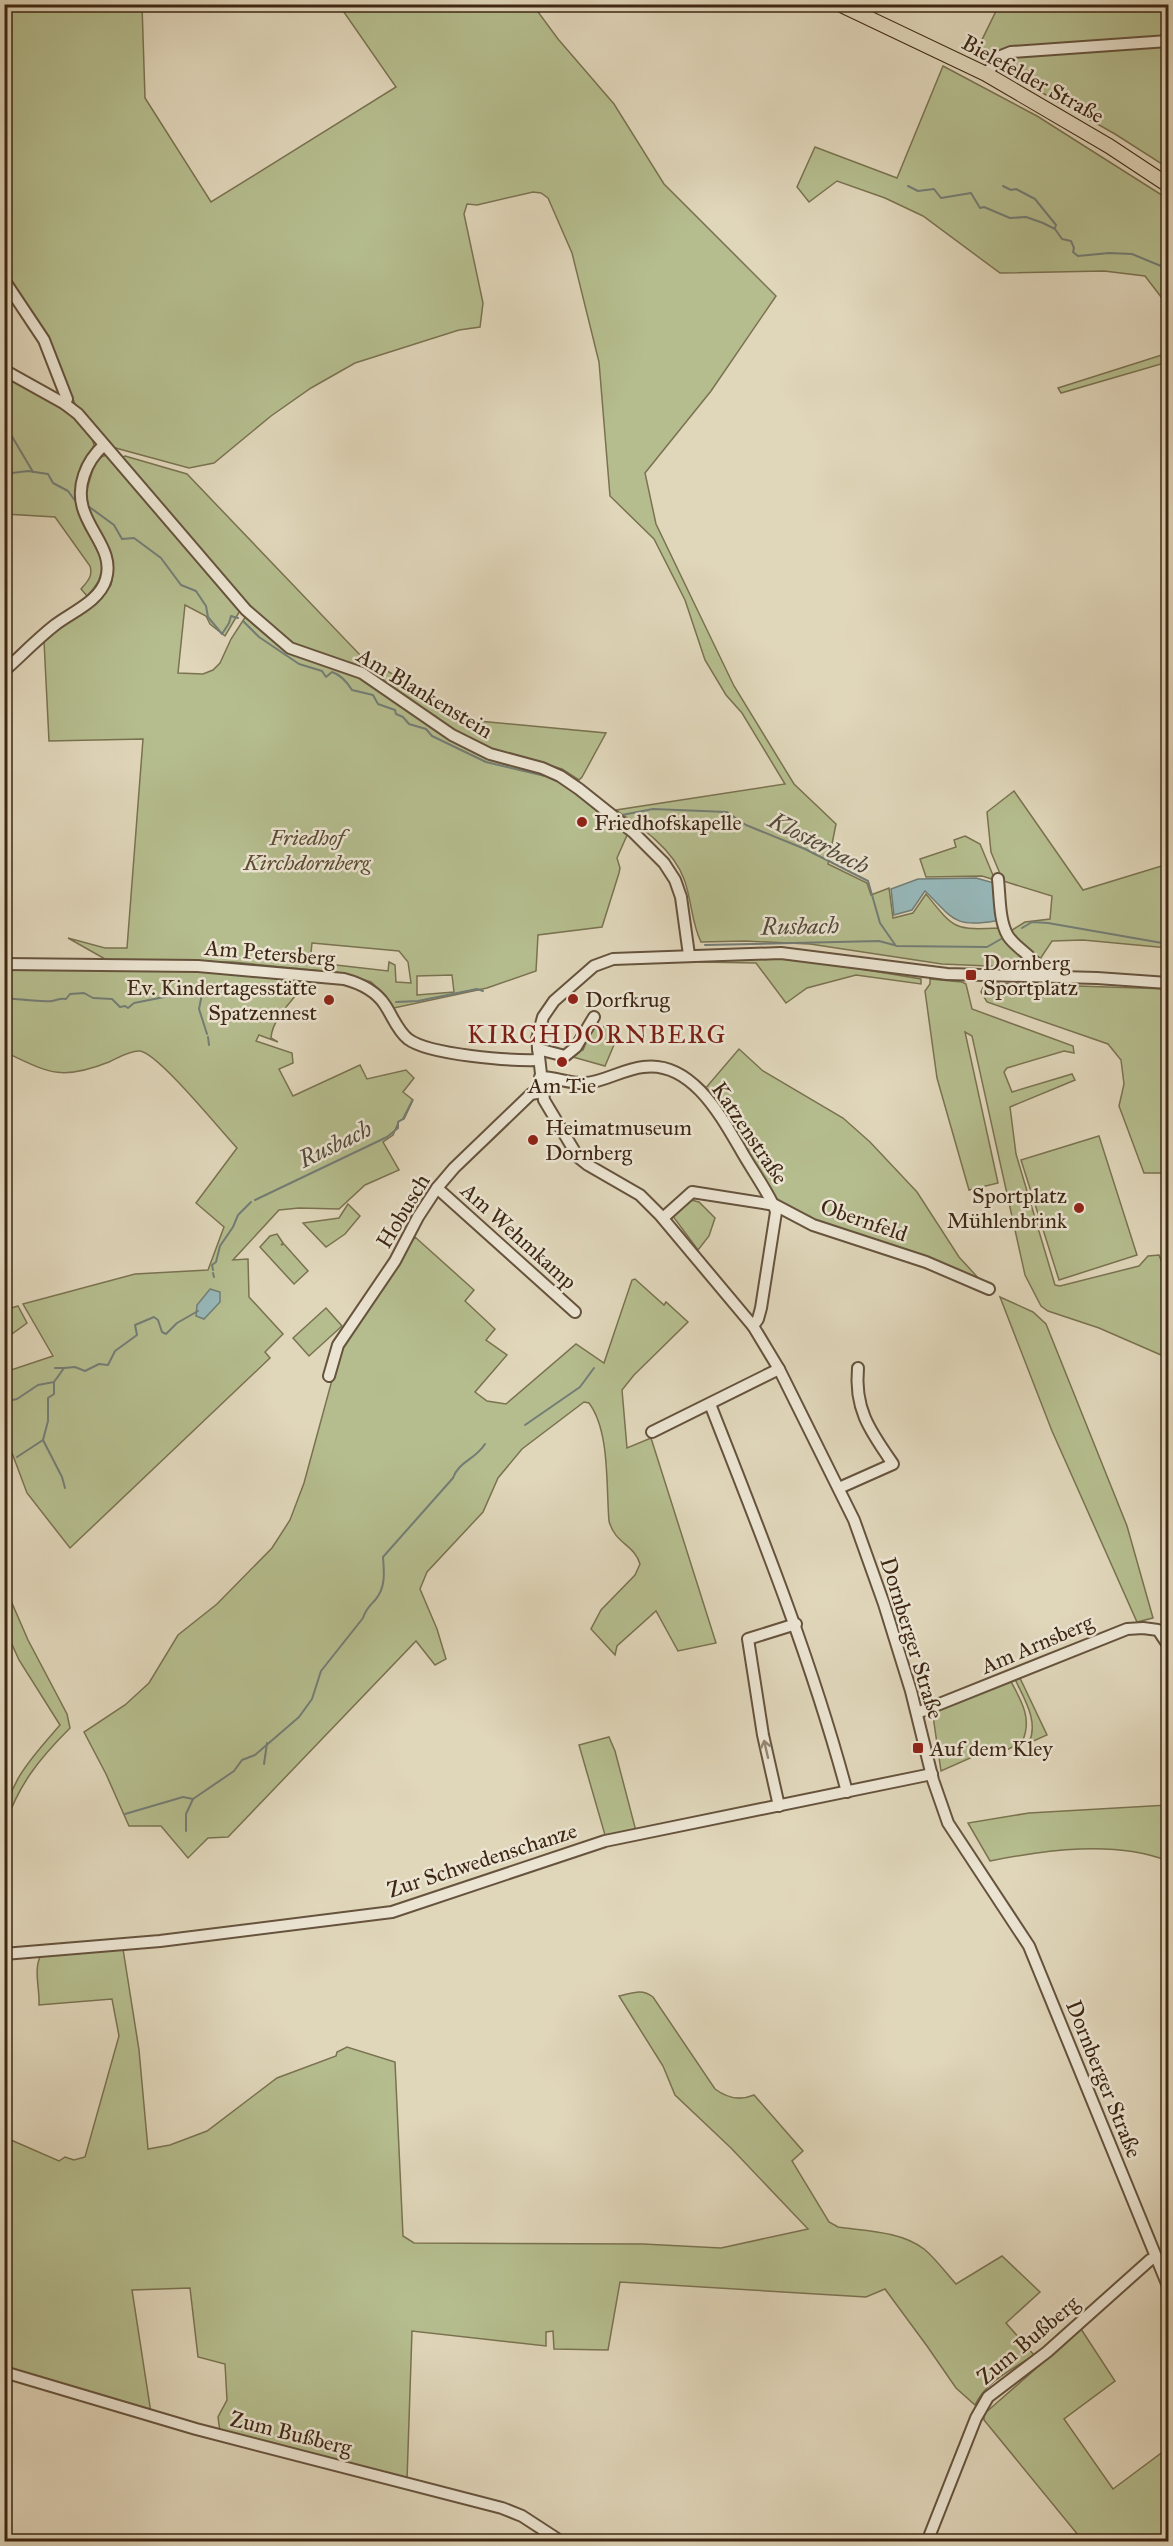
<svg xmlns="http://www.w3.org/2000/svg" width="1173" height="2546" font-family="'IM FELL Great Primer',serif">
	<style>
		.green { fill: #b5bd8e; stroke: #7a7250; stroke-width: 1.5; fill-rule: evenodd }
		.water { fill: #96b7b8; stroke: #737d76; stroke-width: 1.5 }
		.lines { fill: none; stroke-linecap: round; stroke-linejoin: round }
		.stream { stroke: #737d76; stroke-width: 2 }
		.minor-casing { stroke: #66533d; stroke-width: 14 }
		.major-casing { stroke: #3e2713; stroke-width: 16 }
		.minor { stroke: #ebe4d2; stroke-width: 10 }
		.major { stroke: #e0d6ba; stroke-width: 14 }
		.oneway { stroke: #948672 }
		.poi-dot { fill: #8f2418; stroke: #ebe4d2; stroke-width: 2 }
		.labels { text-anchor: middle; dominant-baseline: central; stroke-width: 5; stroke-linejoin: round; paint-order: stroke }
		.street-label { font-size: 22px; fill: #3e2713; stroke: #ebe4d2 }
		.poi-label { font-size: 22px; fill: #3e2713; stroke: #ebe4d2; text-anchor: start }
		.park-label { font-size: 22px; font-style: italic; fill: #5c4c32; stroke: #ebe4d2 }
		.water-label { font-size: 24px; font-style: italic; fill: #544b3c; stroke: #ebe4d2 }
		.quarter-label { font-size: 26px; letter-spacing: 1.5px; fill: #7a1f14; stroke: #ebe4d2 }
	</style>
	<rect width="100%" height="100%" fill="#e0d6ba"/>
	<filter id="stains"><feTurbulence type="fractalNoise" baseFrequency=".00333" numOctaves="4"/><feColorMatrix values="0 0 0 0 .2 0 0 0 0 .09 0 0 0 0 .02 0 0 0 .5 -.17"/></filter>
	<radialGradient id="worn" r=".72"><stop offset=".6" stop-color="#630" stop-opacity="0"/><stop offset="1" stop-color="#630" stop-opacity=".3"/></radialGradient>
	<g class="green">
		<path d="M4 5H142L145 98 211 202 396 87 339 5H533L558 39 614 104 664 184 776 296 711 391 645 473 656 524 734 686 794 784 836 824 828 864 867 883 871 895 889 888 893 918 913 913 926 894C955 930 954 930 1001 928L1033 968 942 964 810 944 745 941 701 942C691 922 692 900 684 879 673 849 641 827 616 810L785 784 742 713 726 695 705 660 685 600 654 539 610 496 599 362 572 253 548 198 541 193 533 192 477 205 467 204 464 214 483 303 480 327 459 330 355 363 311 388 271 416 214 463 189 468 112 447 76 406 47 338 5 275Z"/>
		<path d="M999 5H1168V38L1010 50 988 63 974 56Z"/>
		<path d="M1168 44V168L1115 134 997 67 1004 59 1010 56Z"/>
		<path d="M943 66 1037 116 1168 199V306L1145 276 1104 271 1000 273 923 216 885 198 837 181 809 202 797 187 815 147 897 178Z"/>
		<path d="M1168 353V362L1061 393 1058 388Z"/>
		<path d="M4 374C31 390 86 413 94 445 88 461 72 484 76 503 83 539 124 560 87 596L81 589C88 581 93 576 90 566L55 517 5 514Z"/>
		<path d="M106 455 111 457 241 609 225 636 210 624 206 616 185 605 178 673 203 674 213 670 220 663 231 639 246 616 279 646 297 656 360 677 451 739 570 785 628 833 617 858 620 868 619 873 602 927 538 935 536 971 487 988 394 1008 385 995 371 982 343 973 232 962H120L105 959 68 938 105 948H127L143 739 49 741 44 641 102 596 111 585 113 574 111 558 84 499 96 459ZM312 943 399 951 408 962 411 983 396 982 395 965 389 962 388 971 310 962ZM452 975 454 992 417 995V976Z"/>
		<path d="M125 456 187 474 361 656 419 689 441 709 468 720 606 733 582 777 579 780 562 769 487 747 455 731 381 680 297 647 281 636 248 606 121 458Z"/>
		<path d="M1014 791 1083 890 1168 864V948L1083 940 1052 941 1038 962 1009 932 1025 922 1050 919 1052 896 1003 881 991 852 987 812Z"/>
		<path d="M965 836 980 844 995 880 982 876 926 877 920 859 956 847 954 840Z"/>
		<path d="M755 957 819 962 921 979V984L856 975 807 988 786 1003 756 963 700 962V960Z"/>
		<path d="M5 968 241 971 300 978 301 989C290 1003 272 1020 271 1038L278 1042 259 1035 256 1041 292 1053 293 1063 279 1069 293 1096 360 1065 367 1079 406 1070 414 1078 403 1092 413 1100 404 1119 399 1121 393 1135 383 1142 399 1170 365 1185 339 1209 299 1208 279 1210 233 1260 248 1259 249 1297 283 1334 265 1352 270 1358 70 1548 27 1493 12 1453 5 1455V1372L53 1356 23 1304 135 1274 208 1270 224 1227 196 1203 237 1148C221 1131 158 1053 140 1051 130 1050 118 1058 109 1062 61 1081 49 1073 5 1052Z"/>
		<path d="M930 979 962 982 966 984 972 1009 1073 1046 1074 1053 1064 1051 1007 1068 1004 1072 1012 1092 1072 1074 1075 1080 1010 1107 1016 1154 1055 1285 1060 1286 1139 1266 1148 1256 1159 1255 1168 1278V1358L1099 1328 1048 1311 1041 1306 1025 1275 972 1036 965 1032 998 1183 969 1190 937 1078 925 991 930 984Z"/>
		<path d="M985 983 1168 989V1173H1144L1119 1106 1124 1084 1121 1060 1108 1044 987 1002 981 992Z"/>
		<path d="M605 1025 619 1033 605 1066 573 1057 577 1051 583 1050 593 1026 603 1028Z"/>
		<path d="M739 1049 763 1071 843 1118 870 1142 917 1192 959 1257 981 1281 821 1224 780 1203 772 1194 704 1090Z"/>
		<path d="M1099 1136 1137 1255 1059 1280 1021 1160Z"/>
		<path d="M691 1200 699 1202 715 1218 709 1236 698 1250 672 1215Z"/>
		<path d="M348 1204 360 1216 345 1234 326 1247 303 1223 339 1218Z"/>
		<path d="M277 1234 283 1243 281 1245 284 1244 308 1271 294 1284 260 1247 270 1236Z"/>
		<path d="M415 1237 474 1290 465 1301 495 1329 486 1340 507 1355 475 1392 487 1401 506 1404 576 1344 604 1363 632 1280 635 1279 664 1305 666 1302 688 1322 634 1375 622 1390 627 1448 651 1438 716 1643 678 1651 656 1611 617 1646 615 1655 591 1629 601 1610 635 1575 640 1564C634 1544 615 1544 609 1521 606 1486 610 1431 589 1403L584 1402 522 1449 498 1478 483 1512 427 1572 420 1589 437 1629 446 1659 435 1665 416 1641 228 1837 208 1838 188 1858 161 1826H129L106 1774 84 1732 125 1705 149 1683 178 1635 217 1604 272 1548 290 1520 304 1483 341 1347Z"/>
		<path d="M1000 1297 1033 1312 1046 1324 1127 1526 1153 1618 1137 1622 1052 1431Z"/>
		<path d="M18 1306 27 1323 5 1339V1310Z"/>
		<path d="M326 1308 342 1326 309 1356 293 1338Z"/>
		<path d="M5 1587 28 1640 67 1714 70 1728C39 1759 19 1784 5 1825 4 1785 35 1754 60 1725L19 1660 5 1629Z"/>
		<path d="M1019 1676 1047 1735 1029 1743C1039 1721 1024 1699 1015 1679Z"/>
		<path d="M1010 1680C1021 1700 1033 1719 1022 1742L999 1754 995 1747 941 1771 933 1716 936 1711Z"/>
		<path d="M609 1737 615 1751 636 1831 605 1835 579 1745Z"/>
		<path d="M1168 1805V1861C1115 1840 1045 1850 990 1861L968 1823 1029 1813Z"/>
		<path d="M123 1949 139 2050 148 2149 170 2145 207 2131 277 2078 336 2056 337 2052 347 2047 395 2062 403 2236 414 2243 643 2244 721 2248 808 2229 731 2148 675 2095 663 2066 619 1996C632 1993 642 1988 653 1997L715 2089C727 2098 740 2101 754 2095L803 2151 792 2161 829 2222 838 2227C865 2231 901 2231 924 2249 936 2259 946 2273 956 2284L1002 2256 1040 2292 1006 2323 1034 2355C1013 2369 986 2381 975 2405L956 2388 927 2346 885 2289 866 2297 620 2282 608 2350 554 2349 553 2331 546 2332V2346L412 2331 407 2480 220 2432 218 2417 227 2400 225 2364 198 2357 190 2288 132 2290 151 2413 5 2369 4 2137 59 2161 65 2157 74 2160 85 2157 119 2036 112 1999 39 2005C40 1989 33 1969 41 1955Z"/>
		<path d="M1081 2329 1115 2381 1064 2419 1113 2489 1168 2448V2541H1083L984 2420V2414Z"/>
	</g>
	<g class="water">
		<path d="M976 878 994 883 998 918 995 921C953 928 953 918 925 891L912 910 894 915 891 889 918 879Z"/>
		<path d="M210 1289 220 1292V1302L204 1319 196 1316 197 1305Z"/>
	</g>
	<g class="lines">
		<g class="stream">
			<path d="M908 186 918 191 934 189 941 198 971 193 980 208 984 207 1010 218 1026 217 1043 223 1055 229 1062 239 1071 241 1074 248 1073 252 1078 256 1109 253 1132 254 1161 266 1168 279"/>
			<path d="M1003 186 1011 190 1016 189 1035 199 1056 225 1055 228"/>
			<path d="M4 423 33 472"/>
			<path d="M4 474 28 471 48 474 53 483 68 491 76 502 80 503"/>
			<path d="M88 506 114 525 122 539 134 538 161 558 181 585 196 591 206 606 208 617 222 634 229 623 231 616 238 618"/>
			<path d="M243 621 259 637 299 664 322 671 326 677 332 672C341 675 347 682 352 690L373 695 378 704 395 710 396 714 403 717 409 724 426 729 432 736 486 762 545 776"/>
			<path d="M622 815 653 809 727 812 746 825 805 849 868 881 880 923 896 946 987 947 1001 939"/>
			<path d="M1022 928 1032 922 1048 923 1168 944"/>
			<path d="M705 945 879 941 894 945"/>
			<path d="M203 989 199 1009 207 1034"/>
			<path d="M4 1001 8 998C11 999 49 1002 52 1001 58 1000 59 998 66 999L70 994 84 993 93 998 112 999 120 1007 125 1006 128 1008 134 1003 205 989 210 986 282 994 297 990"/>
			<path d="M396 1002 418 1001 477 989 483 991"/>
			<path d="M208 1037 209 1045"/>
			<path d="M255 1200 387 1137 398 1128V1122L403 1119 412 1101"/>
			<path d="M213 1270 212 1265 216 1262 220 1246 233 1227 238 1215 251 1202"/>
			<path d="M213 1273 214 1277"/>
			<path d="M55 1368H64"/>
			<path d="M54 1382V1394L48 1398V1421L43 1440 62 1477 65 1488"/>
			<path d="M4 1402 17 1399 38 1385 54 1382 64 1368 75 1367 85 1371 99 1364 108 1365 115 1351 137 1335 135 1325 154 1317 158 1320 162 1332 166 1334 177 1323 198 1311"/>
			<path d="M525 1425 580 1387 594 1368"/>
			<path d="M17 1457 43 1440"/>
			<path d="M264 1764 267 1743"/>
			<path d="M125 1814 183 1797 193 1799 234 1771 242 1760 255 1755 299 1717 312 1699 321 1671 363 1618C366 1608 370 1606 376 1599 386 1587 384 1571 383 1557L453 1478C459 1461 475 1460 485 1444"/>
			<path d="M186 1831V1814L193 1799"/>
		</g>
		<defs>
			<g id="minor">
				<path d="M866 16 872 4"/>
				<path d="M986 74 1001 56 1011 52 1168 41"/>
				<path d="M4 280 44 340 67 399 65 404"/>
				<path d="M4 370 65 404 78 414 246 610 290 648 362 673 452 735 490 754 542 768 560 776 579 789 633 832 664 863 675 880 681 897 689 955"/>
				<path d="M4 671C21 656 37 639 55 625 72 612 100 601 106 579 117 542 68 521 84 475 88 463 94 454 104 445"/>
				<path d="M998 879C1000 897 999 921 1008 936 1017 950 1040 959 1041 976"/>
				<path d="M4 964 198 966 344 979C359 983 376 991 385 1005 393 1017 397 1030 408 1039 429 1055 511 1061 539 1060"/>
				<path d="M1168 983 1097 978 947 974 781 953 613 959 594 966 554 1001 543 1017 537 1039 544 1100 578 1157 588 1165 640 1195 660 1215 753 1326 779 1369 854 1520 884 1604 911 1691 933 1780 948 1823 1029 1946 1168 2286"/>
				<path d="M538 1049 565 1056 576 1047 594 1017"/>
				<path d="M540 1077C556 1077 570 1084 586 1083 603 1082 624 1069 643 1067 692 1060 722 1118 742 1152 749 1165 774 1201 776 1212L761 1308 758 1319 753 1326"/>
				<path d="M437 1188 575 1312"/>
				<path d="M663 1218 692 1192 775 1205 813 1225 926 1262 989 1289"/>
				<path d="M329 1376 338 1345 395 1261 418 1217 437 1188 454 1168 531 1094 542 1092"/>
				<path d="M710 1404C761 1534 811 1658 847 1792"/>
				<path d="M652 1432 779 1369"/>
				<path d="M839 1488 893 1464C871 1432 854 1410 858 1368"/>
				<path d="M917 1713 1127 1629 1143 1628 1158 1630 1168 1645"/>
				<path d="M779 1806 763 1735 748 1639 796 1624"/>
				<path d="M4 1954 160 1941 392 1912 605 1841 932 1774"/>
				<path d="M4 2372 196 2429 502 2508 522 2516 562 2542"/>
				<path d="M927 2542 976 2418 988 2397 1047 2352 1150 2260 1156 2257"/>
			</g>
			<path id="major" d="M839 4 986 74 1109 146 1168 185"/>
		</defs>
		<use href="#minor" class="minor-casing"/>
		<use href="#major" class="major-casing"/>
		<use href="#minor" class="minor"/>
		<use href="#major" class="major"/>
	</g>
	<defs><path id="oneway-shaft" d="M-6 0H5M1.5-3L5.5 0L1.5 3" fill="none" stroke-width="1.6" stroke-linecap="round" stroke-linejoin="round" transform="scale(1.5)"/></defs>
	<use class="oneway" href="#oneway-shaft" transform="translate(766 1749) rotate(-103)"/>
	<g class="poi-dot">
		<circle cx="582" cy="822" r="6"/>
		<rect x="965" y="969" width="12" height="12" rx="3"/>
		<circle cx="573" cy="999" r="6"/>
		<circle cx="329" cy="1000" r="6"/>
		<circle cx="562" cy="1062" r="6"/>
		<circle cx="533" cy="1140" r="6"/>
		<circle cx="1079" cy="1208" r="6"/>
		<rect x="912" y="1742" width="12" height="12" rx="3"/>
	</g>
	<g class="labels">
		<g class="street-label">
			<text transform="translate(1033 79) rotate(29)">Bielefelder Straße</text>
			<text transform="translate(425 693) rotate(31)">Am Blankenstein</text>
			<text transform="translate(270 953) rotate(5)">Am Petersberg</text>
			<text transform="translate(750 1133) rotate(56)">Katzenstraße</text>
			<text transform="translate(403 1211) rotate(-59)">Hobusch</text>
			<text transform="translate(864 1220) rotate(19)">Obernfeld</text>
			<text transform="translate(519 1236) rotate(42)">Am Wehmkamp</text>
			<text transform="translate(912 1638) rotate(73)">Dornberger Straße</text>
			<text transform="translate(1037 1644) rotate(-23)">Am Arnsberg</text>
			<text transform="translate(482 1860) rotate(-18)">Zur Schwedenschanze</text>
			<text transform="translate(1104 2079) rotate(68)">Dornberger Straße</text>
			<text transform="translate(1028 2340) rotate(-40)">Zum Bußberg</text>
			<text transform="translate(291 2433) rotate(14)">Zum Bußberg</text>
		</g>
		<g class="poi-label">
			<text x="594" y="822">Friedhofskapelle</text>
			<text x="983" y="962">Dornberg<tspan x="983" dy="25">Sportplatz</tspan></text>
			<text x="317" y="987" text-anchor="end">Ev. Kindertagesstätte<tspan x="317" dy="25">Spatzennest</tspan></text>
			<text x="585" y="999">Dorfkrug</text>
			<text x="562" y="1085" text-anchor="middle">Am Tie</text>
			<text x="545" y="1127">Heimatmuseum<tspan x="545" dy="25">Dornberg</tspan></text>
			<text x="1067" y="1195" text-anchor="end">Sportplatz<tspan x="1067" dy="25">Mühlenbrink</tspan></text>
			<text x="930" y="1748">Auf dem Kley</text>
		</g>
		<g class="park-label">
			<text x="307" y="837">Friedhof<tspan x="307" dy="25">Kirchdornberg</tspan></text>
		</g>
		<g class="water-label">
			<text transform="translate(819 843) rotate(27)">Klosterbach</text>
			<text transform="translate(800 926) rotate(-1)">Rusbach</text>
			<text transform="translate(335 1144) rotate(-26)">Rusbach</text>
		</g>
		<g class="quarter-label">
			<text x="597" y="1034">KIRCHDORNBERG</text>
		</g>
	</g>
	<rect width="1173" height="2546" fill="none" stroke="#e0d6ba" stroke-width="24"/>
	<rect x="6" y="6" width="1161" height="2534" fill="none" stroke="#3e2713" stroke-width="3"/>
	<rect x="12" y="12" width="1149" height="2522" fill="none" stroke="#3e2713" stroke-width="1.5"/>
	<rect width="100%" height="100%" filter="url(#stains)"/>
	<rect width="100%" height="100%" fill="url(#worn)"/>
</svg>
